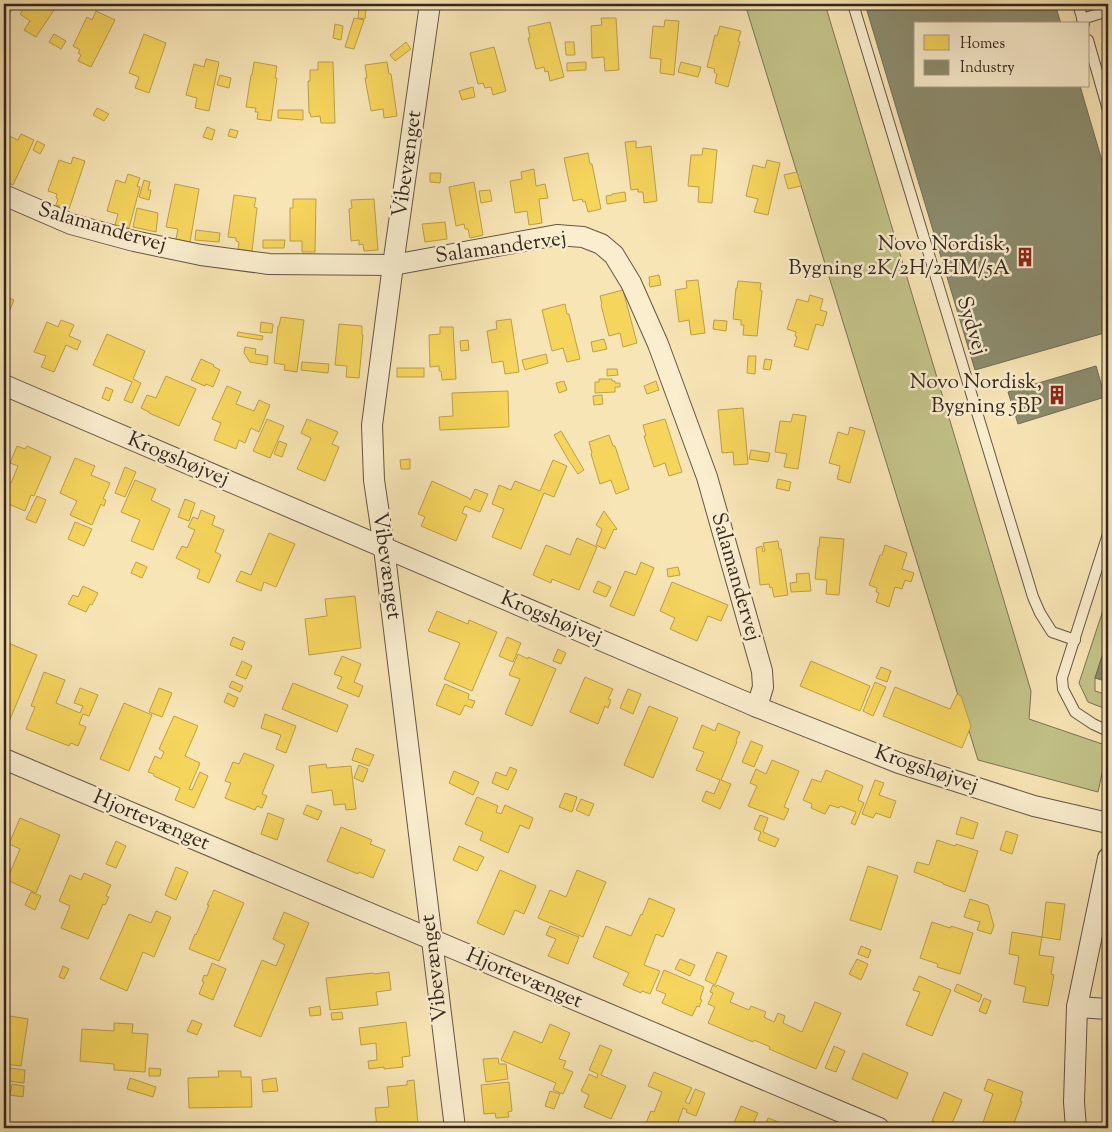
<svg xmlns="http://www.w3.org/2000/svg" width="1112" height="1132" font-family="'Sorts Mill Goudy',serif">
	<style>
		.green { fill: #c3c389; stroke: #7b7454 }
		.homes { fill: #f6d55c; stroke: #bca049 }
		.industry { fill: #8c8c6e; stroke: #716d56 }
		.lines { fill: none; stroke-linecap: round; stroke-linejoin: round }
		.lane-casing { stroke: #645644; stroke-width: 12 }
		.street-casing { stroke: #645644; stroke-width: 22 }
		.lane { stroke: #faeecf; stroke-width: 10 }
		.street { stroke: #faeecf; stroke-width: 20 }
		.labels { text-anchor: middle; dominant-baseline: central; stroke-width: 5; stroke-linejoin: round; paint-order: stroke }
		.street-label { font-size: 21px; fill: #33261e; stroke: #faeecf }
		.poi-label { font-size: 21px; fill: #33261e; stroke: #faeecf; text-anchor: end }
	</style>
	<rect width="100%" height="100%" fill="#f8e5b5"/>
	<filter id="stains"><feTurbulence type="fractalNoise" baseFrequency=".004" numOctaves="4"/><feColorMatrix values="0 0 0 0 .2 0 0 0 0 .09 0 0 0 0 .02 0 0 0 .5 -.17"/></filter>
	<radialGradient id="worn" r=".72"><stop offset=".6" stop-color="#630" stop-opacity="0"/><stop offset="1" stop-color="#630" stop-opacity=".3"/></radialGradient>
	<g class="green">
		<path d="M745 4H825L1031 691 1029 719 1108 746 1098 792 978 760Z"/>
		<path d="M1108 595V638L1095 678V691L1108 695V703L1106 709 1088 702 1079 683Z"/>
	</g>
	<g class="homes">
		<path d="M4 4H10L14 7 9 14 4 11Z"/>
		<path d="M27 4H58L36 37 24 30 30 21 20 14Z"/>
		<path d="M359 8 366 9 365 19 358 18Z"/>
		<path d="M96 11 115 20 91 67 78 61 81 55 78 53 80 50 73 46 87 17 92 20Z"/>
		<path d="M354 18 364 20 354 49 345 47Z"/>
		<path d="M601 18H616L619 70 605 71 604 57 592 58 591 26 602 25Z"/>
		<path d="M665 20 679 21 674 75 660 73 661 59 650 58 653 26 664 27Z"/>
		<path d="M550 22 564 77 550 81 548 71 545 72 544 67 536 69 528 38H530L528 27Z"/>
		<path d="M335 24 343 26 341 40 333 38Z"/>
		<path d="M720 26 741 31 738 41 740 42 728 87 715 83 717 74 714 72 715 69 707 67 715 35 717 36Z"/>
		<path d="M54 34 66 41 61 49 49 42Z"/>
		<path d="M144 34 166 43 149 93 135 88 139 77 129 73Z"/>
		<path d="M406 42 411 49 395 61 390 55Z"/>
		<path d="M565 42H574L575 55H566Z"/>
		<path d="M494 47 506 91 493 95 491 87 485 88 483 83 478 84 470 53Z"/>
		<path d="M206 59 219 62 209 111 195 108 197 98 186 95 194 64 204 67Z"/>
		<path d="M254 62 277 66 275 78H277L271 121 257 119 258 112H255L256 108 246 107 251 75H252Z"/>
		<path d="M318 62H333L335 123H321L320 116 311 117 310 113H309L308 81H310V70H318Z"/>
		<path d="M387 62 389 74H391L397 116 384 118 383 109 371 111 365 78H367L365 65Z"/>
		<path d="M586 62V70L567 71V63Z"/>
		<path d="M681 62 701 67 698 77 678 72Z"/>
		<path d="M220 75 231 78 229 88 217 85Z"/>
		<path d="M473 87 475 97 462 100 459 91Z"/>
		<path d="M97 108 109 114 104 121 93 115Z"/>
		<path d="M278 110H303V120L278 118Z"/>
		<path d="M207 127 215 130 212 140 203 137Z"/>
		<path d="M230 129 238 131 236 138 228 136Z"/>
		<path d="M21 134 34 140 13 185 4 181V143L7 135 18 140Z"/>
		<path d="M37 141 45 145 40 154 33 150Z"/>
		<path d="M636 141V148L651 146 657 201 644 203 643 192H638V189L631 190 625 142Z"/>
		<path d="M703 148 717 150 712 203 698 202 699 187 688 186 691 155H702Z"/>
		<path d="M588 153 590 164H592L601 209 588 212 585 201 583 202 582 199 573 201 564 158Z"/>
		<path d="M73 157 85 161 69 209 56 205 58 199 56 198 57 194 48 191 59 160 71 164Z"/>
		<path d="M767 160 780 163 768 215 754 212 758 199 746 196 753 165 765 168Z"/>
		<path d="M534 169 536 186 545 184 548 198 539 199 542 223 529 225 527 211 515 213 510 181 522 179 521 172Z"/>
		<path d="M797 172 801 186 788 189 784 175Z"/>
		<path d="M430 173H441L440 183 430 182Z"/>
		<path d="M128 174 140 178 137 186 140 187 129 228 115 225 118 214 107 211 116 180 125 183Z"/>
		<path d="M144 180 150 182 148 190H151L149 200 139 197Z"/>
		<path d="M474 182 483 235 470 238 468 229H465L464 224 456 226 449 187Z"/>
		<path d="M175 184 199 189 190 242 176 239 178 229 166 227Z"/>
		<path d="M490 190 492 201 481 203 479 191Z"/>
		<path d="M625 192 626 201 607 204 606 196 612 195V194Z"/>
		<path d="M234 195 256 198 254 207 257 208 252 251 238 249 239 242 236 241V238L228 237Z"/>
		<path d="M293 199H316L315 252H302V241H290V208H293Z"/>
		<path d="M374 199 378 250 364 251 363 244 359 245V240L351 241 349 209 352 208 351 200Z"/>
		<path d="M137 208 158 213 156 232 133 227Z"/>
		<path d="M445 222 447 239 425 242 422 224Z"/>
		<path d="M196 230 220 233 219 242 195 240Z"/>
		<path d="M263 240H285L284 248H263Z"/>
		<path d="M659 275 661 285 650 287 649 283H650L649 277Z"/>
		<path d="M698 280 705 333 691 335 689 320 679 322 675 290 687 288 686 281Z"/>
		<path d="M738 281 761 283 760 290 762 291 757 336 743 335 744 325H741V320L733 319 736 288H737Z"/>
		<path d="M623 290 637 343 623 347 620 333 609 336 601 305 602 304 600 296Z"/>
		<path d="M810 295 823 299 820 310 827 312 823 326 816 324 808 350 794 346 797 337 795 336 796 332 787 329 797 299 808 302Z"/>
		<path d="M4 296 14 300 4 324Z"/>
		<path d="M565 304 567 314H569L580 359 567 362 563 348 552 351 542 310Z"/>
		<path d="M281 317 304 320 297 372 284 370 285 365 274 363 278 326H279Z"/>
		<path d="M511 319 519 372 505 374 503 361 492 363 487 331 497 329 496 321Z"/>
		<path d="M61 320 74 325 69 336 81 341 77 350 66 345 54 372 41 367 46 356 34 352 47 322 58 327Z"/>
		<path d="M714 320 727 321 726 331 713 329Z"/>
		<path d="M261 322 273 324 272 333 260 332Z"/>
		<path d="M339 324 362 326V335H363L359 378 346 377 347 366 335 365Z"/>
		<path d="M440 327H453L456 379 442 380 441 371H439V366L430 367 429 335 440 334Z"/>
		<path d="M238 332 263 336 262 340 237 336Z"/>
		<path d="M107 334 145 351 133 379 141 383 132 403 124 400 132 382 93 365Z"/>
		<path d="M604 339 607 349 593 352 591 342Z"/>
		<path d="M468 340 469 350 461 351 460 341Z"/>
		<path d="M245 347 256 349 255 354 268 356 267 365 250 362 244 353Z"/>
		<path d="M546 354 548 363 525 370 522 360Z"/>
		<path d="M748 356H756L755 374 747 373Z"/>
		<path d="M201 359 214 365 213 366 220 370 213 387 206 384 205 386 191 380Z"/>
		<path d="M765 359 772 360 770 370 763 369Z"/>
		<path d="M302 362 329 364 328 373 301 370Z"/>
		<rect x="397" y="368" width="27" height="9"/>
		<path d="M607 369H617L618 375 607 376Z"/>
		<path d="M166 376 196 389 179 426 149 413V412L141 408 147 395 156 398Z"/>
		<path d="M599 379H612V381H615V383H620V387H615V392L595 393V382H599Z"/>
		<path d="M564 381 567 390 559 393 556 383Z"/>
		<path d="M656 381 659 390 647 394 644 386Z"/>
		<path d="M227 386 241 392 236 404 254 411 259 400 270 405 259 432 251 428 245 443 239 440 236 449 214 440 221 423 212 419Z"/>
		<path d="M106 387 113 390 109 401 102 398Z"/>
		<path d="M508 391 509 427 440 430 439 417 453 416 452 393Z"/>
		<path d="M602 395 603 404 594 405 593 396Z"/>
		<path d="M743 408 748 464 734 465 733 452 722 453 718 410Z"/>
		<path d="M793 414 806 416 798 469 784 467 787 454 775 452 780 421 791 422Z"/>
		<path d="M267 419 284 426 270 458 253 451Z"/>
		<path d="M307 419 338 432 332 444 339 447 325 481 297 469 311 438 301 433Z"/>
		<path d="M665 419 682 472 669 476 665 463 654 467 644 436H646L643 425Z"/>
		<path d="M850 427 865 431 850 483 837 479 840 466 829 463 838 432 848 435Z"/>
		<path d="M561 431 584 470 578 474 569 461 554 435Z"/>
		<path d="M609 435 613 446H615L629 489 616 494 611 480 600 484 591 454 592 453 589 442Z"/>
		<path d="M279 441 287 444 282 457 274 454Z"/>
		<path d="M17 446 25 449 27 446 51 457 34 496 31 495 25 511 4 502V492L8 481 11 483 18 466 10 463Z"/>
		<path d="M751 450 770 453 768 462 749 459Z"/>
		<path d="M75 458 95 466 91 475 110 483 103 499 106 500 104 506 101 504 92 525 70 515 77 501 60 493Z"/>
		<path d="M410 459V469H401L400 460Z"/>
		<path d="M553 460 567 466 554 497 544 493 521 549 492 537 504 509 492 504 499 485 511 490 515 481 540 491Z"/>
		<path d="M125 467 136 472 125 497 115 493Z"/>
		<path d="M778 479 791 482 789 491 776 488Z"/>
		<path d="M135 480 156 489 151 500 170 509 153 550 131 541 140 520 121 512Z"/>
		<path d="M432 481 469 498V499L470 500 475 489 488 494 480 512 465 506 462 513 467 515 456 541 421 526 425 517 418 514Z"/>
		<path d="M37 496 46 500 36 523 26 519Z"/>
		<path d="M185 499 195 503 189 521 178 517Z"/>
		<path d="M201 510 215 516 212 525 224 530 215 552 221 555 209 583 197 578 200 570 176 558 182 546 187 548 195 530 188 527 193 517 198 519Z"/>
		<path d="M604 511 617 529 616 530 614 529 605 549 596 545 602 529 596 525Z"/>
		<path d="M75 522 92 529 84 546 68 539Z"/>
		<path d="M269 533 295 544 276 587 264 582 261 591 236 581 241 571 251 575Z"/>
		<path d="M820 537 844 539 839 595 826 594 827 580 815 579 818 547H819Z"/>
		<path d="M577 538 597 547 579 590 552 579 551 583 533 575 546 545 570 555Z"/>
		<path d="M778 541 779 549H781L788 595 774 597 772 587 770 588 769 584 760 585 756 548 762 546 763 552 765 551 763 543Z"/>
		<path d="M885 545 907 553 902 569 914 573 911 582 905 580 902 589 895 587 889 607 876 602 879 593 876 592 877 588 869 585 880 555H882Z"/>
		<path d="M136 562 147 567 142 578 131 573Z"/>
		<path d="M641 562 654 568 634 616 610 606 625 571 636 575Z"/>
		<path d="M678 567 680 575 668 577 667 569Z"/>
		<path d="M809 573 811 591 791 592 790 583 797 582 796 574Z"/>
		<path d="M598 581 611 587 606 597 593 592Z"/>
		<path d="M672 582 728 605 721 621 708 616 697 641 670 629 675 618 660 611Z"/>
		<path d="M83 586 98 593 92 605 90 604 86 612 68 604 73 595 78 597Z"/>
		<path d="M355 596 361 648 309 655 305 619 327 616 325 599Z"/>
		<path d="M437 611 468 624 469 620 497 632 472 691 444 679 460 643 428 631Z"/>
		<path d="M233 637 245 642 242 650 230 645Z"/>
		<path d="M507 637 521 643 513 662 499 656Z"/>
		<path d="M6 642 37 655 8 724 4 722V648Z"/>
		<path d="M558 649 566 653 561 664 553 661Z"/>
		<path d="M518 654 528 659V657L556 669 532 726 505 714 520 679 509 675Z"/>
		<path d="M342 656 361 664 354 682 363 686 359 697 337 688 342 677 334 674Z"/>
		<path d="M242 661 252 666 246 679 236 675Z"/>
		<path d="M811 661 870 686 860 711 800 686Z"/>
		<path d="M881 667 891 671 887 682 876 678Z"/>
		<path d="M44 672 65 680 56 703 80 713 83 706 74 703 80 688 98 695 89 716 83 714 79 724 86 727 78 746 71 743 69 746 26 729 35 707 31 706Z"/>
		<path d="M585 677 613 689 608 699 611 700 608 708 605 706 598 724 570 712Z"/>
		<path d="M232 681 243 686 240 692 229 687Z"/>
		<path d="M875 682 886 687 873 716 863 711Z"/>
		<path d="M293 683 348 705 337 732 282 709Z"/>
		<path d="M445 684 469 694 468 699 475 701 472 708 465 705 460 715 436 705Z"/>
		<path d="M895 687 950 709 957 694 961 696 971 726 962 748 883 716Z"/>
		<path d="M159 688 172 693 162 717 149 712Z"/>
		<path d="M628 689 641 694 633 714 620 708Z"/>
		<path d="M228 693 238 698 234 707 224 702Z"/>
		<path d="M124 703 152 715 129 771 100 759Z"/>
		<path d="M649 706 678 718 653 778 624 765Z"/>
		<path d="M265 714 296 726 286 753 276 749 281 735 261 728Z"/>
		<path d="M174 716 198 726 185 756 200 763 189 789 192 790 200 772 208 776 194 808 175 800 180 788 154 776V774L148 772 155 756 161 759 164 752 159 749Z"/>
		<path d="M718 723 740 732 736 741 737 742 721 780 731 784 720 809 702 801 706 791 714 794 720 780 696 770 704 752 693 748 702 725 715 731Z"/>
		<path d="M751 741 763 746 754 767 742 762Z"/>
		<path d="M356 748 374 755 369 766 352 760Z"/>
		<path d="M244 753 274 765 262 794 267 796 262 808 257 806 255 810 225 798 231 783 225 781 233 762 239 764Z"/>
		<path d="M772 760 799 771 784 807 789 809 784 820 748 806 757 786 750 783 756 769 766 774Z"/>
		<path d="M326 764 327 768 351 766 356 809 346 810 345 804 334 805 332 790 312 793 309 766Z"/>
		<path d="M359 765 368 769 363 782 354 778Z"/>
		<path d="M510 767 517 770 508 790 492 783 496 772 506 776Z"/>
		<path d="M826 770 863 786 858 800 864 803 855 825 851 823 856 812 840 806 839 808 830 805 825 814 811 808 812 804 803 800 812 779 821 782Z"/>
		<path d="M454 771 479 782 473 795 449 783Z"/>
		<path d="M875 780 884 783 879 795 896 801 890 818 876 813 873 818 862 814Z"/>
		<path d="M565 793 577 797 572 812 559 807Z"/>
		<path d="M4 795 10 798 4 813Z"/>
		<path d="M477 797 498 806 496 812 501 814 505 805 533 818 529 829 520 825 508 853 480 840 483 832 465 824Z"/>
		<path d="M581 799 594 804 589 816 576 810Z"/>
		<path d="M307 805 322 811 318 820 303 814Z"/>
		<path d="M268 813 284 819 277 840 261 834Z"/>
		<path d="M760 815 768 818 763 832 779 839 775 847 758 840 761 832 754 829Z"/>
		<path d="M961 817 978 823 973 839 956 834Z"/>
		<path d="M20 818 60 835 36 893 7 880 20 849 9 844Z"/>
		<path d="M341 827 372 840 370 844 385 850 373 878 359 872 358 874 327 861Z"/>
		<path d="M1006 831 1018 835 1012 854 1000 850Z"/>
		<path d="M937 840 955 846 956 844 978 851 965 892 943 884V883L914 872 917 862 929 865Z"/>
		<path d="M116 841 126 846 116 868 106 864Z"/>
		<path d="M459 846 484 857 477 871 453 860Z"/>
		<path d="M868 866 898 876 881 930 850 920Z"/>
		<path d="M176 867 188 872 176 900 165 895Z"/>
		<path d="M500 870 536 886 524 914 515 910 504 935 477 923Z"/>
		<path d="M577 870 606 882 583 937 538 918 550 890 566 897Z"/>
		<path d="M84 873 111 885 106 896 109 897 105 905 103 904 88 939 61 928 70 906 59 901 70 875 81 880Z"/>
		<path d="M214 890 244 903 219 961 189 949 195 934 196 935 209 905H207Z"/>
		<path d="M31 892 41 896 35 910 25 905Z"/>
		<path d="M649 898 675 909 663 937 656 934 644 965 660 971 650 994 642 991 641 993 623 985 629 973 593 957 606 926 631 936 641 914 642 915Z"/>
		<path d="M970 899 988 905 994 926 991 934 977 930 980 922 964 917Z"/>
		<path d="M1046 902 1065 904 1060 940 1042 937Z"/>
		<path d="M156 911 171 917 154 957 143 952 127 991 100 979 129 914 151 923Z"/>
		<path d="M284 912 309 923 261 1037 234 1026 262 960 276 966 285 945 273 939Z"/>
		<path d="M932 922 950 928 951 926 973 933 960 974 937 967 938 964 920 958Z"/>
		<path d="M550 926 579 937 568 964 548 956 556 939 546 935Z"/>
		<path d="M1012 932 1042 937 1039 955 1054 957 1051 974 1054 975 1048 1006 1023 1002 1026 987 1014 984 1019 956 1009 954Z"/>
		<path d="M861 946 871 950 868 958 858 954Z"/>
		<path d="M717 952 727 956 715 985 705 980Z"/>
		<path d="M680 959 695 965 690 976 675 969Z"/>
		<path d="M857 959 868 964 861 980 849 974Z"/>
		<path d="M212 963 226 969 213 1000 199 994 204 982 202 981 204 975 207 976Z"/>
		<path d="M63 966 69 969 64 979 59 977Z"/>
		<path d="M664 970 704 987 700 999 702 1000 699 1007 697 1006 692 1016 662 1003 666 994 656 990Z"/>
		<path d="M389 972 391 990 376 992 378 1005 330 1010 326 978 373 973 374 974Z"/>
		<path d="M919 976 951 990 932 1036 906 1025 920 992 913 990Z"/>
		<path d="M957 984 982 995 979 1002 954 991Z"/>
		<path d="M713 985 716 987 717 985 734 993 730 1002 749 1010 751 1006 766 1012 764 1017 774 1022 778 1013 785 1016 783 1023 802 1032 815 1002 841 1013 816 1069 769 1049 770 1047 754 1040 753 1042 708 1023 715 1007 708 1004 713 993 710 992Z"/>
		<path d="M984 998 991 1001 986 1014 979 1011Z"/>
		<path d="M320 1006 321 1015 310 1016 309 1008Z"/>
		<path d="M342 1012 343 1019 332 1020 331 1013Z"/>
		<path d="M4 1015 28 1019 21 1066 4 1064Z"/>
		<path d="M192 1020 202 1024 197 1035 187 1031Z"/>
		<path d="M406 1022 410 1056 402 1057 403 1067 384 1069V1067L369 1069 368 1061 377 1060 376 1043 361 1045 359 1028Z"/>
		<path d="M114 1023 133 1024 132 1033 148 1034 145 1072 114 1070V1064L80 1061 82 1029 114 1031Z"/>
		<path d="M550 1024 570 1033 559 1059 566 1061 563 1068 573 1072 563 1094 553 1090 556 1083 501 1060 514 1031 542 1043Z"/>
		<path d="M600 1045 612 1050 601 1075 626 1086 611 1119 584 1107 589 1095 581 1091 589 1074 597 1078 598 1074 589 1070Z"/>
		<path d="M834 1046 845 1051 836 1072 825 1068Z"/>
		<path d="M863 1053 908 1073 897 1099 852 1079Z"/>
		<path d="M498 1058 499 1064H506L508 1079 486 1082 483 1059Z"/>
		<path d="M9 1068 25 1070 24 1083 8 1081Z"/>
		<path d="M149 1068 161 1069 160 1076H149Z"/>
		<path d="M218 1071H241V1077H251L252 1107 189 1108 188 1078 219 1077Z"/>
		<path d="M654 1072 692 1088 685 1102 689 1104 695 1089 705 1093 696 1116 686 1112 687 1110 683 1108 678 1122 682 1124 681 1128H644L651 1111 654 1112 662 1092 648 1086Z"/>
		<path d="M130 1078 156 1087 153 1097 127 1089Z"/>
		<path d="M276 1078 278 1091 263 1092 262 1080Z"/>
		<path d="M988 1079 1023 1092 1020 1101 1022 1102 1012 1128H981L993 1094 984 1090Z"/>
		<path d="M414 1080 418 1124 377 1128 375 1108 389 1107 387 1087 407 1085V1081Z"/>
		<path d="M509 1082 512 1111 508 1112 509 1117 496 1118 495 1113 484 1114 481 1085Z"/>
		<path d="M12 1084 24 1086 23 1097 10 1095Z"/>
		<path d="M550 1091 560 1094 554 1109 545 1106Z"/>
		<path d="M944 1092 962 1100 950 1128 932 1121Z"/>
		<path d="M741 1106 758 1113 751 1128H745L734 1123Z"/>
		<path d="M768 1118 781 1123 779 1128H764Z"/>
	</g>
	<g class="industry">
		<path d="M865 4H1055L1061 24H916V86H1080L1108 181V332L975 370Z"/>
		<path d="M1096 366 1105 397 1018 424 1008 392Z"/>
		<path d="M1108 638V682L1095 678Z"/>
	</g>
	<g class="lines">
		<defs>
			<g id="lane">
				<path d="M853 4 1033 597 1040 613 1052 632 1075 640"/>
				<path d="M1078 4 1084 24"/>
				<path d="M1082 19 1108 11"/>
				<path d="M1088 40 1108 110"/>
				<path d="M1108 534 1062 678 1063 689 1075 712 1093 724 1108 731"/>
			</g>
			<g id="street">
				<path d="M430 4 393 265 372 425 374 480 384 548 455 1128"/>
				<path d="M4 195 71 224 134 241 201 255 269 264 393 265 557 235 583 237 601 244 614 255 631 283 658 344 707 477 762 671 763 687 757 707"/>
				<path d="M4 385 757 707 899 763 1034 806 1108 823"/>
				<path d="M4 759 879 1128"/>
				<path d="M1077 1007 1108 1009"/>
				<path d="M1076 1128 1074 1102 1077 1007 1108 858"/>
			</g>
		</defs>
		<use href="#lane" class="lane-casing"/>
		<use href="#street" class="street-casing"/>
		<use href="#lane" class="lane"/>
		<use href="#street" class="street"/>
	</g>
	<defs>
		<symbol id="building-bare" viewBox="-9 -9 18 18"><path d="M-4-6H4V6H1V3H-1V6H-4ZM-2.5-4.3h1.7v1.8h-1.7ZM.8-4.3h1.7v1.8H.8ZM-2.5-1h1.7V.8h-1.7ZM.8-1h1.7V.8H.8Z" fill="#8f2418" stroke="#faeecf" stroke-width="2.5" paint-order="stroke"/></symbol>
	</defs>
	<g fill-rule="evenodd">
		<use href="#building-bare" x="1011" y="243" width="28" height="28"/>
		<use href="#building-bare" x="1043" y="381" width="28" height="28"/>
	</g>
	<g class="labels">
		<g class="street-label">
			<text transform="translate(408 164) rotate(-82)">Vibevænget</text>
			<text transform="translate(102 228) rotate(16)">Salamandervej</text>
			<text transform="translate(501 248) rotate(-8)">Salamandervej</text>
			<text transform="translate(971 326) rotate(73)">Sydvej</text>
			<text transform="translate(178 460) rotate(23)">Krogshøjvej</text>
			<text transform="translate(386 566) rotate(82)">Vibevænget</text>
			<text transform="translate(735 577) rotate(74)">Salamandervej</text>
			<text transform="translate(551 619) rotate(23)">Krogshøjvej</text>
			<text transform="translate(926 770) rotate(19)">Krogshøjvej</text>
			<text transform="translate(151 821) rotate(23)">Hjortevænget</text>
			<text transform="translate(435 968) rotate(-97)">Vibevænget</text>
			<text transform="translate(524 979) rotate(23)">Hjortevænget</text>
		</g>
		<g class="poi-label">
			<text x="1010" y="245">Novo Nordisk,<tspan x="1010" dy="24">Bygning 2K/2H/2HM/5A</tspan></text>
			<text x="1042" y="383">Novo Nordisk,<tspan x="1042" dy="24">Bygning 5BP</tspan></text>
		</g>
	</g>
	<rect width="1112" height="1132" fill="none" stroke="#f8e5b5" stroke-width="20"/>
	<rect x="5" y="5" width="1102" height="1122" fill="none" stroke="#33261e" stroke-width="2.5"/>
	<rect x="10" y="10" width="1092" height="1112" fill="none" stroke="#33261e"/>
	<rect x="914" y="22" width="175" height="65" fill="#faeecf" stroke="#aa9e88"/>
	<rect x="924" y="35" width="25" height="15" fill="#f6d55c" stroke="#aa9e88"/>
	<text x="960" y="48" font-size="15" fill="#33261e">Homes</text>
	<rect x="924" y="60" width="25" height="15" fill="#8c8c6e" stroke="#aa9e88"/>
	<text x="960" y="72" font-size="15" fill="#33261e">Industry</text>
	<rect width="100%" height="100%" filter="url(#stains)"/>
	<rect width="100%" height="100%" fill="url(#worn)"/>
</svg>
